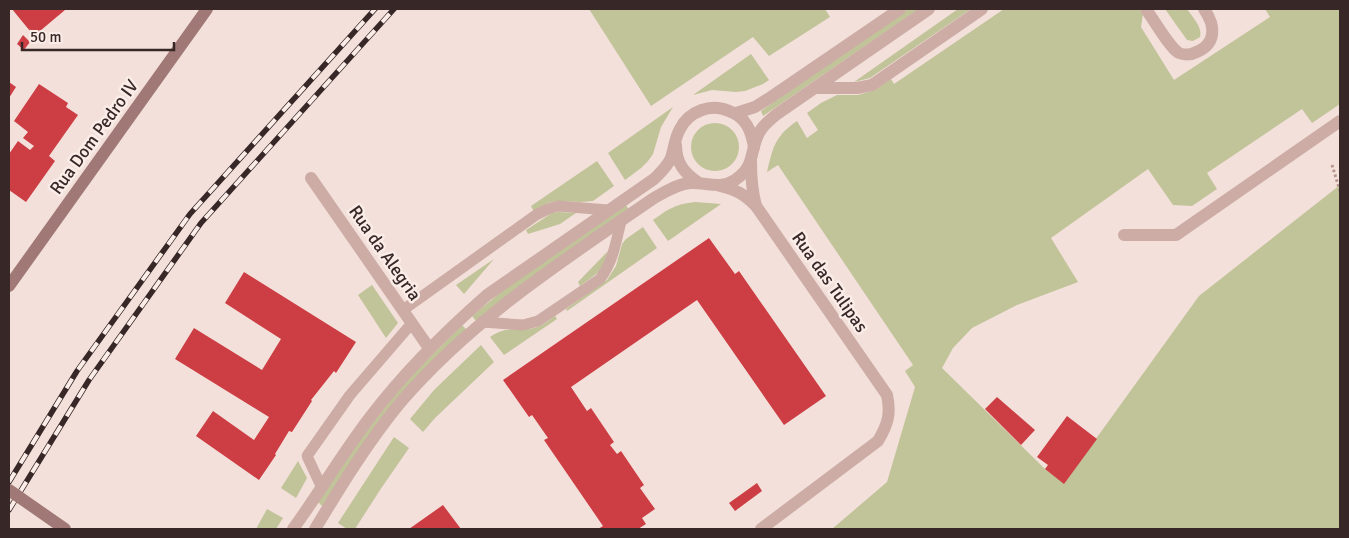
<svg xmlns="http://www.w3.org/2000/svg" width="1349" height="538" font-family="Signika,sans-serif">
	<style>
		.green { fill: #c1c399 }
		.building { fill: #cd3e44 }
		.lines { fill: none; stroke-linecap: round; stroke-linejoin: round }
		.path { stroke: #b8958f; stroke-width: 3; stroke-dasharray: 2.5 2.5; stroke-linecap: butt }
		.lane { stroke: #ccaca5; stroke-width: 11 }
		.street { stroke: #ccaca5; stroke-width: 12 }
		.secondary { stroke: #a07976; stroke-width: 12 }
		.rail-casing { stroke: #372727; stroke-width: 5.5 }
		.rail { stroke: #faece7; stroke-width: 4; stroke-dasharray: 11; stroke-linecap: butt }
		.secondary-bridge { stroke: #a07976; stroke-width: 12 }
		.labels { text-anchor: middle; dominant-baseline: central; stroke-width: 5; stroke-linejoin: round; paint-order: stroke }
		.street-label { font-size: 18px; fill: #372727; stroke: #faece7 }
	</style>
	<rect width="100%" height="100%" fill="#f3e0da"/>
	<g class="green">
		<path d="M589 9H825L830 17 769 56 753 37 651 106Z"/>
		<path d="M908 9H919L763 116 761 111Z"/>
		<path d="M958 9H971L870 78 854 82Z"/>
		<path d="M1004 9H1139L1143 14 1141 27 1174 80 1270 17 1265 9H1340V104L1312 123 1302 109 1207 173 1217 189 1192 206 1173 205 1148 169 1051 238 1078 282 1017 305 972 328 953 348 942 368 1045 469 1064 483 1199 296 1340 185V529H832L887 482 915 387 905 371 913 365 778 165 767 172C773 147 775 136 797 121L807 138 818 130 807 113 821 103 837 95H858L875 90 891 79 894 84Z"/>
		<path d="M1165 9H1187C1192 17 1203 27 1200 37L1193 41 1187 40Z"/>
		<path d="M751 54 769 80 763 84 745 91 736 92 712 90 693 95Z"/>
		<path d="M673 107 661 127 653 154 648 161 641 168 625 180 608 153Z"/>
		<circle cx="715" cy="147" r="24"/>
		<path d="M597 161 614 186 593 201 581 202 556 201 548 203 534 212 531 206Z"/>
		<path d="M695 202 721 204 668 241 653 220C668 209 676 204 695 202Z"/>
		<path d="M626 205 629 210 476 321 472 316 508 286Z"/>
		<path d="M559 212 576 213 560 224 528 234 526 230 552 213Z"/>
		<path d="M643 227 657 248 567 311 566 309 607 280 616 266 622 244 626 239Z"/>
		<path d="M608 251 603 268 595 275 580 286 578 282Z"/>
		<path d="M494 259 464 294 456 285Z"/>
		<path d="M372 285 398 323 386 338 358 295Z"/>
		<path d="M555 316 557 319 504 355 490 337C509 325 515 332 534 328 542 326 548 321 555 316Z"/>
		<path d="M462 325 466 329 322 506 318 502 361 438 405 382Z"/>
		<path d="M481 345 494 362 435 418 423 432 410 419 434 390Z"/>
		<path d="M394 437 409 448 380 490 355 529H347L338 523Z"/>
		<path d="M298 461 307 478 296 498 281 488Z"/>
		<path d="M267 509 283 518 276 529H256Z"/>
	</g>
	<g class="building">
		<path d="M12 9H64L65 10 34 36Z"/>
		<path d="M23 35 30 42 24 50 17 44Z"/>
		<path d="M9 82 16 87 9 98Z"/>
		<path d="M39 84 68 103 66 107 78 115 49 156 55 161 26 202 9 190V154L18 141 30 150 34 146 23 138 28 132 14 121Z"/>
		<path d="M709 238 735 274 739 271 826 396 784 425 697 300 571 387 587 411 591 408 614 442 610 445 617 454 621 451 644 485 640 488 655 509 642 518 646 524 638 529H598L603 526 544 440 548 438 532 415 529 417 503 380Z"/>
		<path d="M244 272 356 342 336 373 334 371 311 400 312 401 292 432 289 431 275 454 276 455 259 480 196 436 213 411 254 440 269 417 175 359 194 328 262 370 281 339 225 303Z"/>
		<path d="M997 397 1035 430 1021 445 985 409Z"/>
		<path d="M1067 416 1097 439 1064 484 1045 469 1048 465 1037 457Z"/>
		<path d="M757 483 762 491 735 511 729 503Z"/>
		<path d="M443 505 461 529H409Z"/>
	</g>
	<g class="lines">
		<path class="path" d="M1332 165 1340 191"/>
		<g class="lane">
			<path d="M403 310 536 215 548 209 558 206 608 210"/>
			<path d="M482 322 523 325 538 321 600 279C613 262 616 242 621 221"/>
			<path d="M322 488 307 456 350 395 412 323"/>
		</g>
		<g class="street">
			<path d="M1146 9C1153 19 1170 48 1179 53 1183 55 1191 55 1194 53 1217 45 1216 26 1204 9"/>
			<path d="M815 88H857L872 85 982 9"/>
			<path d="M736 113 755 107 771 97 900 9"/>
			<path d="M676 145C676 163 684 173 699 183"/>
			<path d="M751 162C751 177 752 191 756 206"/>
			<path d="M311 178 429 348"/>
			<path d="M720 186C737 190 744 194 756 206L887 395C891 414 888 424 878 441L761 529"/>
			<path d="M1124 235H1176L1340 121"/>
			<path d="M293 529C320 492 343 452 371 416 405 371 445 332 487 295L654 179C660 173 667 167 671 158 674 149 675 137 680 129 689 111 711 103 729 111 746 117 751 130 754 147"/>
			<path d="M315 529C341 486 368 442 400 403 472 319 564 260 654 198 665 192 677 184 690 183 706 182 720 190 735 180 756 166 749 152 759 133 763 125 771 119 777 114L929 9"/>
		</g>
		<path class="secondary" d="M9 286 207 9"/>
		<defs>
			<g id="rail">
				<path d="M9 482 77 371 190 214 375 9"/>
				<path d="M9 510 89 380 201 223 394 9"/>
			</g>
		</defs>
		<use href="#rail" class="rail-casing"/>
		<use href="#rail" class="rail"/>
		<path class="secondary-bridge" d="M9 490 65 529"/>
	</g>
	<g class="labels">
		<g class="street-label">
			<text transform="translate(94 137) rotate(-54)">Rua Dom Pedro IV</text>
			<text transform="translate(385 253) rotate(55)">Rua da Alegria</text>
			<text transform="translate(830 282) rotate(55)">Rua das Tulipas</text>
		</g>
	</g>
	<rect width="1349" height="538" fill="none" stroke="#372727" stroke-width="20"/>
	<path d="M22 42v8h152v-8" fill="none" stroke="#372727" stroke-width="2.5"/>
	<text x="30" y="42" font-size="15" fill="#372727" stroke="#faece7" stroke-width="4" paint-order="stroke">50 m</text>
</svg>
